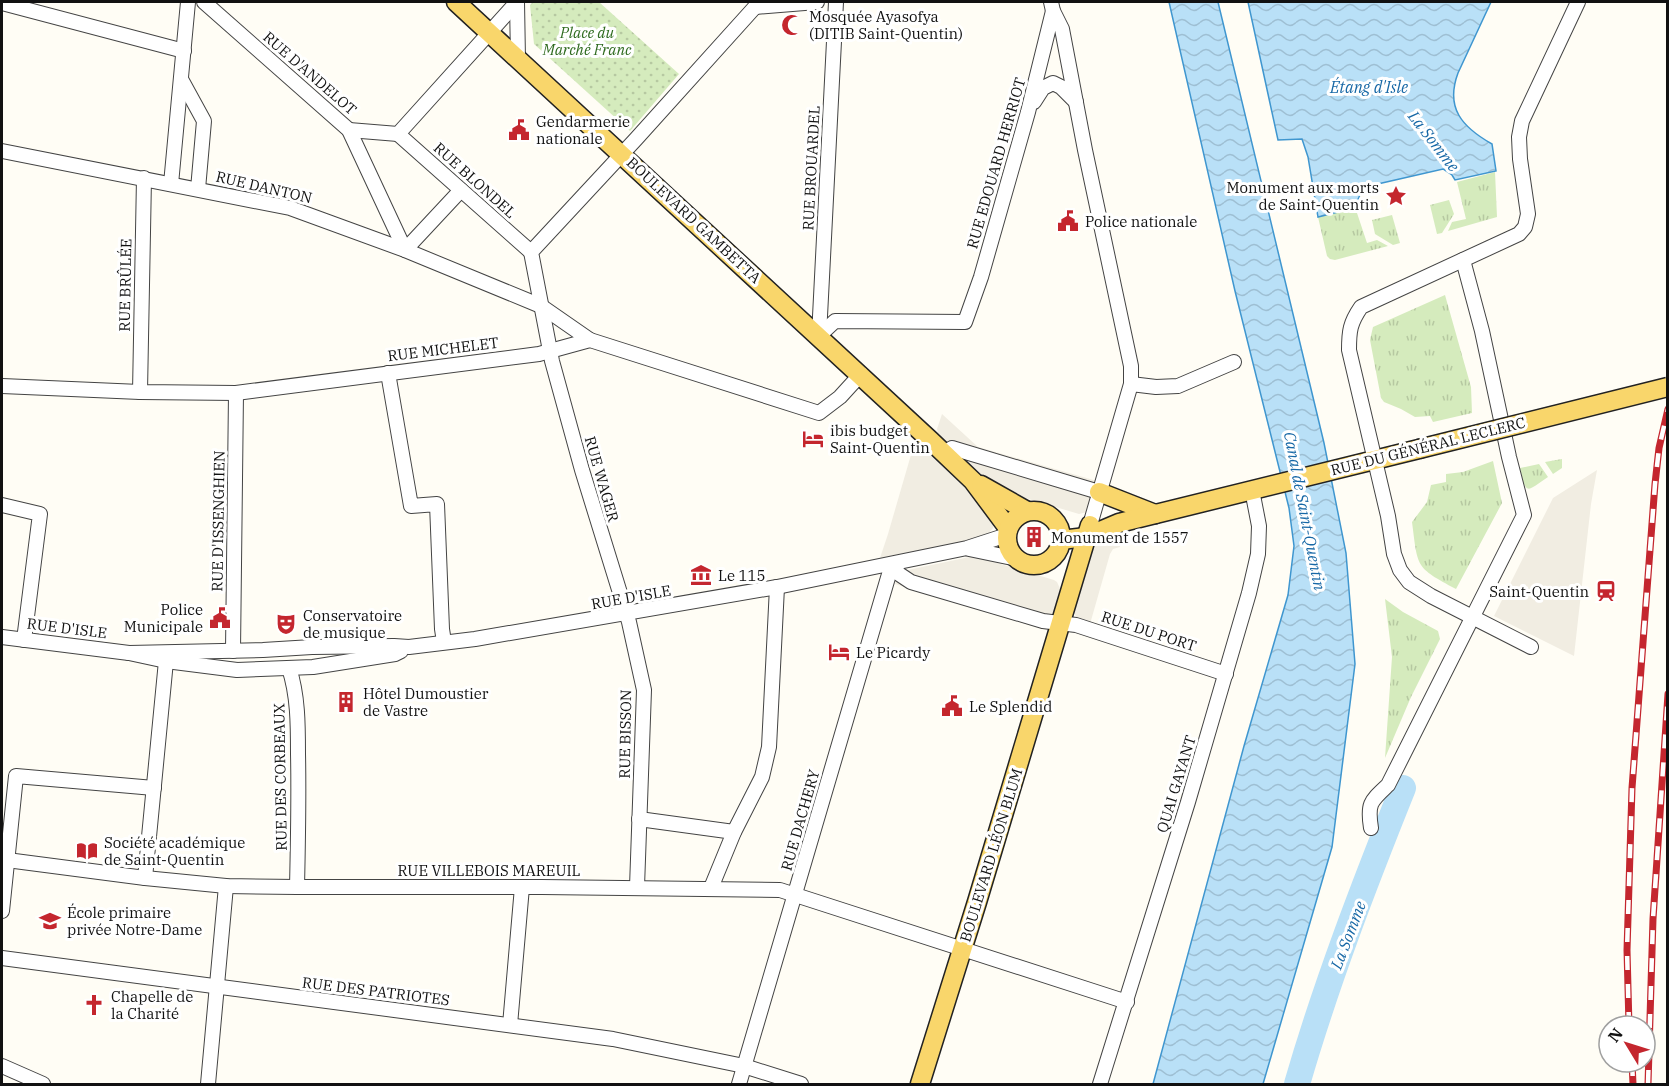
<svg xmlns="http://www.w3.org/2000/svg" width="1669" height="1086" font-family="'IBM Plex Serif',serif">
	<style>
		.grass { fill: url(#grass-tufts) }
		.park { fill: url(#park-dots) }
		.plaza { fill: #f1ede2 }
		.water { fill: url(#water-waves); stroke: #3f96cf; stroke-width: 1.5 }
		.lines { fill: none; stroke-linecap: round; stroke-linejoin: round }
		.river { stroke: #b9e0f7; stroke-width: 26 }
		.minor-casing { stroke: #444; stroke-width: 16 }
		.major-casing { stroke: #222; stroke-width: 21 }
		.minor { stroke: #fff; stroke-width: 14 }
		.major { stroke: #f9d66b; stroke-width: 18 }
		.rail-casing { stroke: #c4262e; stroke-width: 7 }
		.rail { stroke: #fff; stroke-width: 4.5; stroke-dasharray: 14; stroke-linecap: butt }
		.major-bridge-casing { stroke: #222; stroke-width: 21; stroke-linecap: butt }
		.major-bridge { stroke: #f9d66b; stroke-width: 18 }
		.labels { text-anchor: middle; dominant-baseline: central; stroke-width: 6; stroke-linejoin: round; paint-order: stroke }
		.poi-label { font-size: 15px; fill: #111; stroke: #fff; text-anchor: start }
		.park-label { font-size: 15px; font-style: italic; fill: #2f6b1f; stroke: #fff }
		.street-label { font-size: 15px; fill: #111; stroke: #fff }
		.water-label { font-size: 16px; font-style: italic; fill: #1768a6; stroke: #fff }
	</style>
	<defs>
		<pattern id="grass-tufts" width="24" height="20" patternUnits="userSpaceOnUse" patternTransform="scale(1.5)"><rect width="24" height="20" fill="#d5ebbd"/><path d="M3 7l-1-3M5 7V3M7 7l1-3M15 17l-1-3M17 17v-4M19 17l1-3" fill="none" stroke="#b6c8a1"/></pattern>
		<pattern id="park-dots" width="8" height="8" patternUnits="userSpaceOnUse" patternTransform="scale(1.5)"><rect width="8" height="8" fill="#d5ebbd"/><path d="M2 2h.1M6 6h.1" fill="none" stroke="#b6c8a1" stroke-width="1.8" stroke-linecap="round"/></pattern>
		<pattern id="water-waves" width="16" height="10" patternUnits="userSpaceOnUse" patternTransform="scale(1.5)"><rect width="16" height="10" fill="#b9e0f7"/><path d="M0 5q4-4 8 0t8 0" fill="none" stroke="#9ebfd3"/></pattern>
	</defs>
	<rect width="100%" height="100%" fill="#fffdf5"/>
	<g class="grass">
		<path d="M1495 172 1497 217 1448 231 1452 222 1466 219 1457 182Z"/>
		<path d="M1449 200 1454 214 1442 233 1437 234 1430 205Z"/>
		<path d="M1355 207 1367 243 1377 240 1388 246 1335 260 1330 259 1327 256 1318 217Z"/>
		<path d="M1392 215 1400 243 1393 245 1375 234 1372 220Z"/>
		<path d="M1445 295 1471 387 1472 413 1433 422 1430 416 1415 417 1401 409 1384 402 1381 398 1370 340 1373 327Z"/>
		<path d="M1562 459V468L1553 474 1545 462Z"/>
		<path d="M1493 461 1502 503 1456 589C1415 567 1418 568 1412 522L1427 502 1431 485 1446 482V474L1463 472Z"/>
		<path d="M1539 464 1548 477C1526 492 1526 496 1520 468Z"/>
		<path d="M1385 599 1403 612 1438 631 1440 639 1411 697 1385 758 1392 657Z"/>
	</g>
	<path class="park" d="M533 2H599L679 74 630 131 534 44 530 5Z"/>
	<g class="plaza">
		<path d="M942 414 978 447 1097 481 1087 512 1079 514 995 489 939 436 937 429Z"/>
		<path d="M915 441 989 510 994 522 993 528 987 535 981 538 880 558 888 534Z"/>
		<path d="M1597 470 1591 504 1574 656 1494 616 1553 498Z"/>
		<path d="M1118 537 1120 547 1113 549 1110 554 1090 624 1079 620 1075 615 1074 609 1093 544Z"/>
		<path d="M974 556 1054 580 1057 582 1062 593 1052 632 895 584 897 578 903 571Z"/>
	</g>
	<g class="water">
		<path d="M1169 2H1218L1324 443 1346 553 1355 664 1332 847 1263 1084H1153L1244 746 1288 595 1294 546 1289 508 1235 291Z"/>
		<path d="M1248 2H1491L1458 73C1445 108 1462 127 1492 144L1496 171 1455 180 1452 175 1443 169 1369 186C1362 191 1356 197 1358 207L1318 217 1308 157 1302 139 1278 140Z"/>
	</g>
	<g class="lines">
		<path class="river" d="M1297 1084C1326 984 1364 885 1403 788"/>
		<defs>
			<g id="minor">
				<path d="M204 2 349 130 405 250 461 190"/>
				<path d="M517 2 518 59"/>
				<path d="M1051 2 1053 11 1062 29 1085 150 1131 366V384L1090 525"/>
				<path d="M2 3 184 51"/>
				<path d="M755 7 817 2"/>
				<path d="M181 79 204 121 198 189"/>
				<path d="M1034 102 1043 88 1053 83 1061 87 1076 102"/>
				<path d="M349 130 398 134 517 2"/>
				<path d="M398 134 531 252"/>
				<path d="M2 151 290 208 405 250 541 306 590 340"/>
				<path d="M171 184 188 2"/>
				<path d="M819 336 835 321 965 322 981 277 1028 112 1053 11"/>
				<path d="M819 336 836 2"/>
				<path d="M388 373 411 506 437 504 442 629 444 642"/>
				<path d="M1131 384 1156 387 1178 386 1234 362"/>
				<path d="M2 386 140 392 236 393 539 354 590 340 819 413 840 397 861 374"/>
				<path d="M140 392 144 178"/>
				<path d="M944 453 952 448 1099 492"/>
				<path d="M2 505 40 514 24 640"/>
				<path d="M969 549 1017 559"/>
				<path d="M892 564 899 574 911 582 1043 621 1076 625 1226 674"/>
				<path d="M2 637 129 653 166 661 237 670 313 667 395 654 401 651"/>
				<path d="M1531 647 1431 596 1409 582 1400 570 1394 554 1388 516 1349 350C1349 331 1350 323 1361 307L1519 234 1525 227 1528 214 1520 159 1519 137 1522 121 1578 2"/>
				<path d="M233 651 236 393"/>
				<path d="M129 653 263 650 312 647 394 646 409 647 475 639 777 587 967 548 1007 535"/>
				<path d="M289 668C298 695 298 725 298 754 299 798 298 843 297 887"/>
				<path d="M639 819 734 832"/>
				<path d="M1371 828C1367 803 1371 801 1388 785L1524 515 1509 457 1482 331 1463 260"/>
				<path d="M7 860 145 878 226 886 297 887H542L780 890 1127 1002"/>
				<path d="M145 878 166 661"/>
				<path d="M637 887 644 690 629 622 582 470 552 361 531 252 636 139 755 7"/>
				<path d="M711 888 734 832 762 777 769 747 777 587"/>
				<path d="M2 911 16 776 154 788"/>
				<path d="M2 958 613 1039 744 1066 801 1084"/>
				<path d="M510 1025 522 887"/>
				<path d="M2 1066 43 1084"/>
				<path d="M208 1084 226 886"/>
				<path d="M739 1084 892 564"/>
				<path d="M1100 1084 1188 802 1249 593 1258 554 1259 526 1252 490"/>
			</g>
			<g id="major">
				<path d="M456 2 930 440 973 481 1008 528"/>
				<path d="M981 485 1027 511"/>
				<path d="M1099 492 1155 514"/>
				<circle cx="1034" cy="538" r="27"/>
				<path d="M1061 540 1086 537 1119 523 1419 449"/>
				<path d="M920 1084 977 902 1090 525"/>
			</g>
		</defs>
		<use href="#minor" class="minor-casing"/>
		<use href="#major" class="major-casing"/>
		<use href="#minor" class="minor"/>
		<use href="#major" class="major"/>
		<defs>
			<g id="rail">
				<path d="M1629 1026 1627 950 1632 788 1655 484 1659 448 1668 409"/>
				<path d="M1632 1062 1633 1084"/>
				<path d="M1648 1084 1653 919 1668 694"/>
			</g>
		</defs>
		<use href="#rail" class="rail-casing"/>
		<use href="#rail" class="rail"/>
		<defs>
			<path id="major-bridge" d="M1419 449 1668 387"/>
		</defs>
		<use href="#major-bridge" class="major-bridge-casing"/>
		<use href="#major-bridge" class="major-bridge"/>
	</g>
	<defs>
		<symbol id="mosque-bare" viewBox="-9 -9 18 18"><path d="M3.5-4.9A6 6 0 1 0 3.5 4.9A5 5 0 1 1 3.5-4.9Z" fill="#c4262e" stroke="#fff" stroke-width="2.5" paint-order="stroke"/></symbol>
		<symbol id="civic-bare" viewBox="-9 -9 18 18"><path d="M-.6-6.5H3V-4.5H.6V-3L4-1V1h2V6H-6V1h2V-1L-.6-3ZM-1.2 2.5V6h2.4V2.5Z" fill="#c4262e" stroke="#fff" stroke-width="2.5" paint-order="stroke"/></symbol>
		<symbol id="sight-bare" viewBox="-9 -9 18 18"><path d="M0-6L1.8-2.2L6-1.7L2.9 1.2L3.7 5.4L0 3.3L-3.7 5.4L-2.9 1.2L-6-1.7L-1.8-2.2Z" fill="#c4262e" stroke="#fff" stroke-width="2.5" paint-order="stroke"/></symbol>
		<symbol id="hotel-bare" viewBox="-9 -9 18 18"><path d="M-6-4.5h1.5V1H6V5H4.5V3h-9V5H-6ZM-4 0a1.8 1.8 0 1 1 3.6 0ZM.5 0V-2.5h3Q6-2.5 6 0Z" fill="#c4262e" stroke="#fff" stroke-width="2.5" paint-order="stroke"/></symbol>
		<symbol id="building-bare" viewBox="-9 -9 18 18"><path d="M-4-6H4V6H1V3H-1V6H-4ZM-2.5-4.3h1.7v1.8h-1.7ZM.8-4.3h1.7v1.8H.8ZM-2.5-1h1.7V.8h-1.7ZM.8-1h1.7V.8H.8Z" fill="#c4262e" stroke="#fff" stroke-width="2.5" paint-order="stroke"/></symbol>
		<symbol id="museum-bare" viewBox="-9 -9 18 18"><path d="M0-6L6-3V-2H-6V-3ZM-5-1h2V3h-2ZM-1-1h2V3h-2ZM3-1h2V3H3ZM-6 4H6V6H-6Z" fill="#c4262e" stroke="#fff" stroke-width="2.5" paint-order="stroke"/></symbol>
		<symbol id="station-bare" viewBox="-9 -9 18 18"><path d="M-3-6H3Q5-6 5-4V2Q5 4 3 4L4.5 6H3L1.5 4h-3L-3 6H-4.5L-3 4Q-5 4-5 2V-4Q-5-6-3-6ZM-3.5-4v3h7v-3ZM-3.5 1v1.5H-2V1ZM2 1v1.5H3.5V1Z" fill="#c4262e" stroke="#fff" stroke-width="2.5" paint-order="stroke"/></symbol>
		<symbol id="theatre-bare" viewBox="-9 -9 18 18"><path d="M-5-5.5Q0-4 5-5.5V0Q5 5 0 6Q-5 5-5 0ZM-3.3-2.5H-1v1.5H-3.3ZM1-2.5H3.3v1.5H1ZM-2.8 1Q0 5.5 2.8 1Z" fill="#c4262e" stroke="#fff" stroke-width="2.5" paint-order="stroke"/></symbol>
		<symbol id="library-bare" viewBox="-9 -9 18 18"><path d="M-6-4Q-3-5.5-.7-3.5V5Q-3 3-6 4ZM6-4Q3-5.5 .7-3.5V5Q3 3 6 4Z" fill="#c4262e" stroke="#fff" stroke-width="2.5" paint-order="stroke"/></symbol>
		<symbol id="school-bare" viewBox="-9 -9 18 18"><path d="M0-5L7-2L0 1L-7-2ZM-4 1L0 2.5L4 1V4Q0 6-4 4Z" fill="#c4262e" stroke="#fff" stroke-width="2.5" paint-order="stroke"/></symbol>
		<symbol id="church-bare" viewBox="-9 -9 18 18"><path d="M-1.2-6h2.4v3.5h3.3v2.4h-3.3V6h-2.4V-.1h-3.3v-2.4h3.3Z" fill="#c4262e" stroke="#fff" stroke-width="2.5" paint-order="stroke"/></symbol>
	</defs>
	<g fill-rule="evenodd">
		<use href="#mosque-bare" x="777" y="10" width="30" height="30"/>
		<use href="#civic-bare" x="504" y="115" width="30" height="30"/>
		<use href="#sight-bare" x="1381" y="181" width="30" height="30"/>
		<use href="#civic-bare" x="1053" y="206" width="30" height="30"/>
		<use href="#hotel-bare" x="798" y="424" width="30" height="30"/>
		<use href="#building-bare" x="1019" y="522" width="30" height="30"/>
		<use href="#museum-bare" x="686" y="560" width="30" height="30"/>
		<use href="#station-bare" x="1591" y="576" width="30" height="30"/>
		<use href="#civic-bare" x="205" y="603" width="30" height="30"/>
		<use href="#theatre-bare" x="271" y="609" width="30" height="30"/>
		<use href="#hotel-bare" x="824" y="637" width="30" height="30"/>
		<use href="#building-bare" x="331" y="687" width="30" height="30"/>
		<use href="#civic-bare" x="937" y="691" width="30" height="30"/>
		<use href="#library-bare" x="72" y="836" width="30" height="30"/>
		<use href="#school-bare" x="35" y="906" width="30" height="30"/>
		<use href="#church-bare" x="79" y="990" width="30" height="30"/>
	</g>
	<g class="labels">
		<g class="poi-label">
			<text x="809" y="16">Mosquée Ayasofya<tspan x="809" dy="17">(DITIB Saint-Quentin)</tspan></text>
			<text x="536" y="121">Gendarmerie<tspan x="536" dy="17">nationale</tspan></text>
			<text x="1379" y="187" text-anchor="end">Monument aux morts<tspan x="1379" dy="17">de Saint-Quentin</tspan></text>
			<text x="1085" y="221">Police nationale</text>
			<text x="830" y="430">ibis budget<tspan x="830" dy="17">Saint-Quentin</tspan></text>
			<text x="1051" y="537">Monument de 1557</text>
			<text x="718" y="575">Le 115</text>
			<text x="1589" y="591" text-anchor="end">Saint-Quentin</text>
			<text x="203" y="609" text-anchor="end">Police<tspan x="203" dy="17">Municipale</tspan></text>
			<text x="303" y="615">Conservatoire<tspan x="303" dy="17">de musique</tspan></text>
			<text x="856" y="652">Le Picardy</text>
			<text x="363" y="693">Hôtel Dumoustier<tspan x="363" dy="17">de Vastre</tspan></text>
			<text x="969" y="706">Le Splendid</text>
			<text x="104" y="842">Société académique<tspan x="104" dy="17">de Saint-Quentin</tspan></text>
			<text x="67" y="912">École primaire<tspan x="67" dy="17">privée Notre-Dame</tspan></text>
			<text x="111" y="996">Chapelle de<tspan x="111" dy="17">la Charité</tspan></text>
		</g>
		<g class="park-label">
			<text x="587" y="32">Place du<tspan x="587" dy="17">Marché Franc</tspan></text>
		</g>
		<g class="street-label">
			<text transform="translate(310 73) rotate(41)">RUE D'ANDELOT</text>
			<text transform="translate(996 163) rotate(-74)">RUE EDOUARD HERRIOT</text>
			<text transform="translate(811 168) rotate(-87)">RUE BROUARDEL</text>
			<text transform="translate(475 180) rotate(42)">RUE BLONDEL</text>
			<text transform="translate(264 187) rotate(13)">RUE DANTON</text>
			<text transform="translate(694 220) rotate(43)">BOULEVARD GAMBETTA</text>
			<text transform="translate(125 285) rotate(-89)">RUE BRÛLÉE</text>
			<text transform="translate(443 349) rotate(-7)">RUE MICHELET</text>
			<text transform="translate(1428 446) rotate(-14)">RUE DU GÉNÉRAL LECLERC</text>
			<text transform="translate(602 479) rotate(74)">RUE WAGER</text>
			<text transform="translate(218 521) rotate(-89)">RUE D'ISSENGHIEN</text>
			<text transform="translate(631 597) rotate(-10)">RUE D'ISLE</text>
			<text transform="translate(67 628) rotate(7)">RUE D'ISLE</text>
			<text transform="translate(1149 631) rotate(18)">RUE DU PORT</text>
			<text transform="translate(625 734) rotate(-89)">RUE BISSON</text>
			<text transform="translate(280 777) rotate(-91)">RUE DES CORBEAUX</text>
			<text transform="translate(1176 784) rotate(-73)">QUAI GAYANT</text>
			<text transform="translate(800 820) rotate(-74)">RUE DACHERY</text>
			<text transform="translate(991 855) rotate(-73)">BOULEVARD LÉON BLUM</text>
			<text x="489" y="870">RUE VILLEBOIS MAREUIL</text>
			<text transform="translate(376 991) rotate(7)">RUE DES PATRIOTES</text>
		</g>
		<g class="water-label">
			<text x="1369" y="87">Étang d'Isle</text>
			<text transform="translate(1434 141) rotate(52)">La Somme</text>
			<text transform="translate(1305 511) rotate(79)">Canal de Saint-Quentin</text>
			<text transform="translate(1348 935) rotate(-69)">La Somme</text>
		</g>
	</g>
	<rect width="1669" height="1086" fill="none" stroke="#111111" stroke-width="6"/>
	<g transform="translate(1627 1044) rotate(308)"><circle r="28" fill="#ffffff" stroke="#a0a0a0" stroke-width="1.5"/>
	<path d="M0-4.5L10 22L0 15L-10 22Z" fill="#c4262e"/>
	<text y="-9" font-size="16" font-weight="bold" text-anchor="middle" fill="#111111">N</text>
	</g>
</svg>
